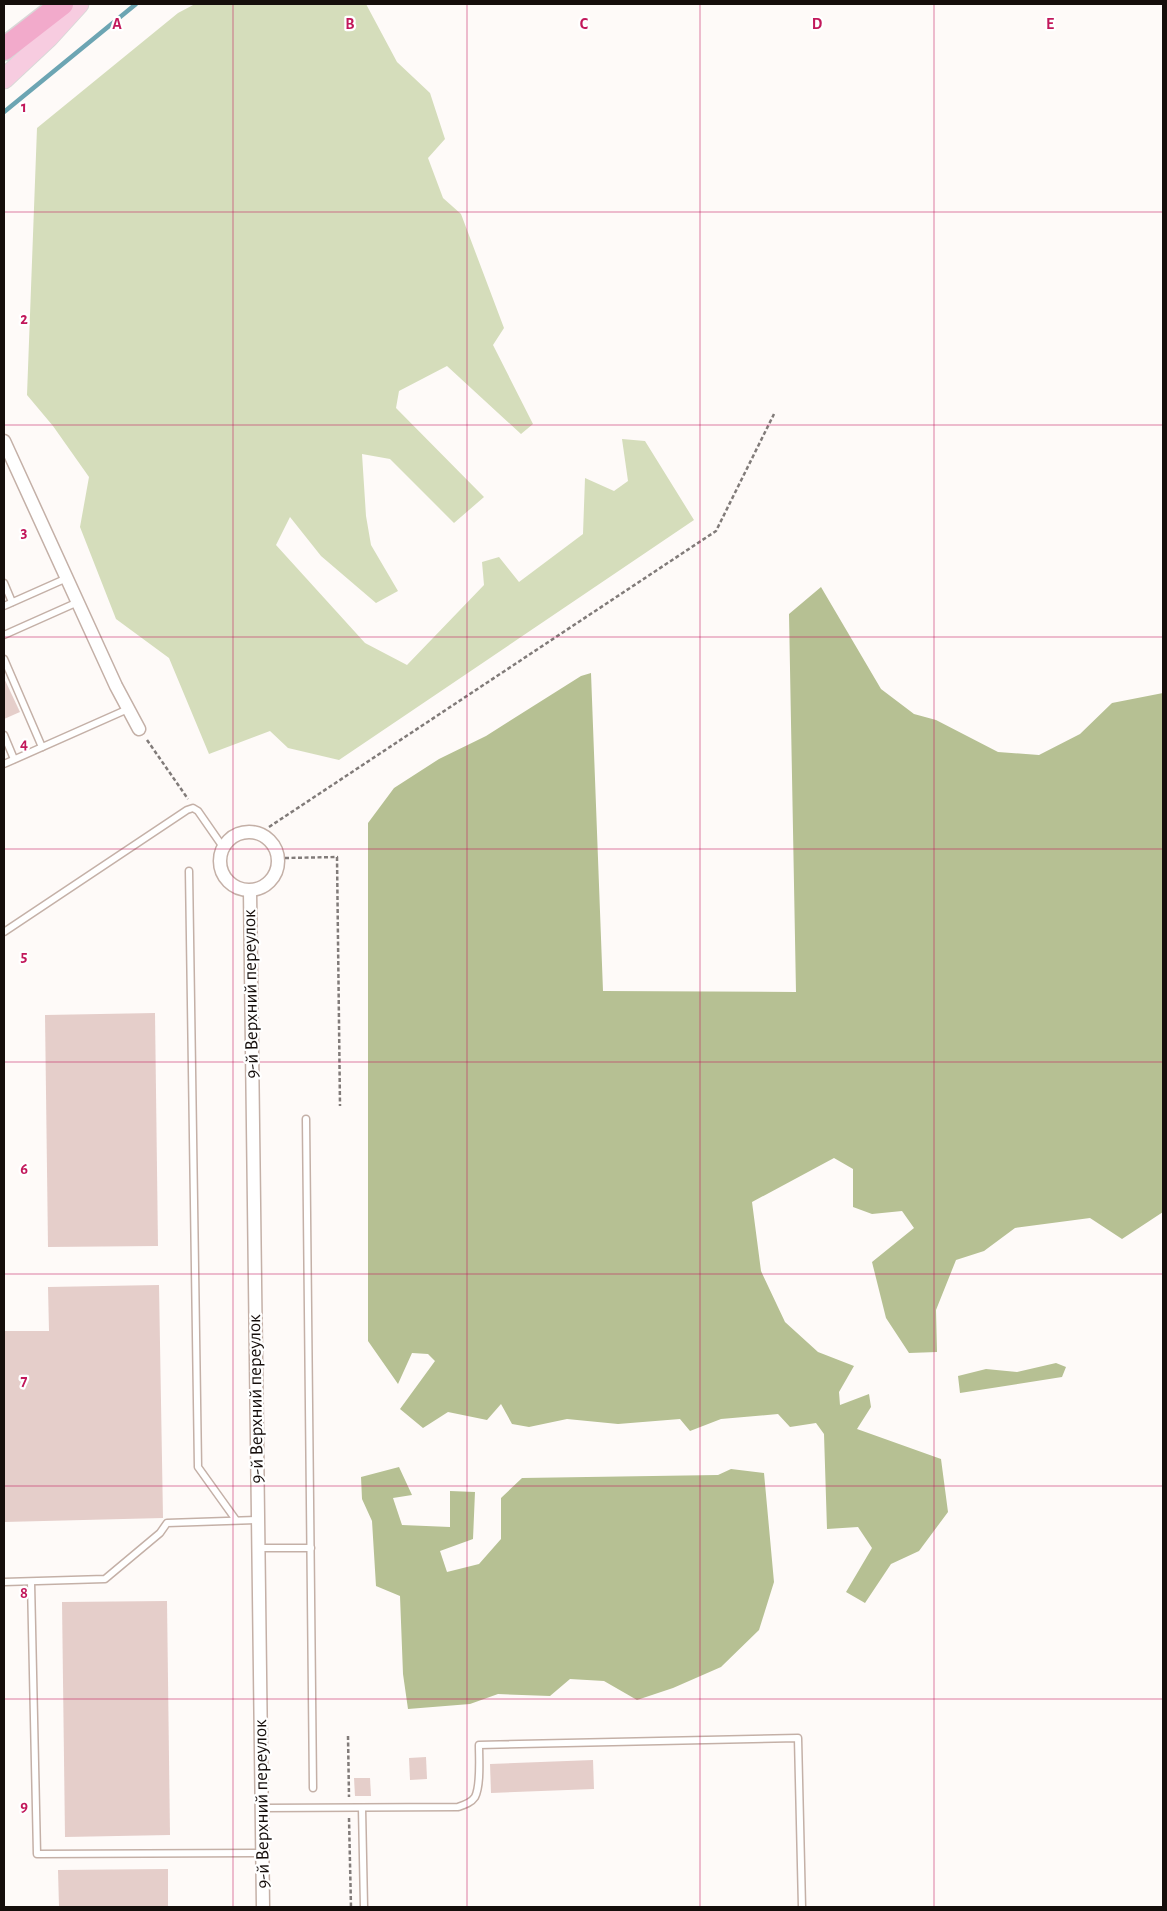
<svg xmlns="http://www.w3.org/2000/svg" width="1167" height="1911" font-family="'Alegreya Sans',sans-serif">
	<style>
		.green { fill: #d5ddbb }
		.forest { fill: #b6c093 }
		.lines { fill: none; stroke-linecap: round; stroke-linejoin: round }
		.stream { stroke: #6ca5b3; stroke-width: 4.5 }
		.building { fill: #e5ceca }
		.lane-casing { stroke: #c4b0a7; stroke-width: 9 }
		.street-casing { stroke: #c4b0a7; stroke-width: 15 }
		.primary-casing { stroke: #dad8d8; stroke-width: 21 }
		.highway-casing { stroke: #dad8d8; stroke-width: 25 }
		.path { stroke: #817b79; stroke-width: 2.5; stroke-dasharray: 4 2.5; stroke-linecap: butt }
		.lane { stroke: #fff; stroke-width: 6 }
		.street { stroke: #fff; stroke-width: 12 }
		.primary { stroke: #f7cce0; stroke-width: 19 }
		.highway { stroke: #f2aacb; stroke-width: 22 }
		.grid { fill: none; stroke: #c2185b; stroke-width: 1; stroke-opacity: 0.55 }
		.labels { text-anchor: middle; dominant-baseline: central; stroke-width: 4.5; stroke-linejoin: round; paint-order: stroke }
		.street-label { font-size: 19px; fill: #150e0b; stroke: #fff }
		.grid-label { font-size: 16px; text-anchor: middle; font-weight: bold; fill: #c2185b; stroke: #fff; stroke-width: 4.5; stroke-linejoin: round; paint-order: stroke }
	</style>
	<rect width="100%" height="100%" fill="#fefaf8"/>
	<path class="green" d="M195 4H366L397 62 430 93 445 139 428 158 443 198 461 214 504 328 493 345 533 424 521 434 447 366 399 391 396 408 484 497 454 523 390 459 362 454 366 516 371 545 398 591 376 603 321 556 290 517 276 545 365 643 407 665 484 585 482 562 499 557 519 582 583 534 585 478 614 491 628 481 622 439 645 441 694 520 339 760 288 748 270 731 209 754 169 658 116 619 80 527 89 477 53 426 27 395 37 128 178 13Z"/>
	<g class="forest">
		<path d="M821 587 881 689 914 714 936 720 998 752 1039 755 1080 734 1112 703 1163 693V1212L1122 1239 1090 1218 1015 1228 984 1251 956 1260 936 1310 937 1352 909 1353 886 1318 872 1262 914 1228 902 1211 872 1214 853 1207V1169L834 1158 752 1202 761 1271 785 1322 818 1352 854 1366 839 1392 840 1405 869 1394 871 1407 857 1429 941 1459 948 1512 919 1551 891 1564 865 1603 846 1592 872 1548 858 1527 827 1529 824 1434 816 1423 790 1427 778 1414 721 1419 690 1431 680 1419 618 1424 567 1419 529 1427 512 1424 501 1404 487 1420 448 1412 423 1428 400 1409 435 1361 428 1354 412 1353 398 1384 368 1341V823L394 788 439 759 486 736 581 676 591 673 603 991 796 992 789 614Z"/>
		<path d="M1056 1363 1066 1367 1062 1377 960 1393 958 1376 986 1369 1017 1372Z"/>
		<path d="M399 1467 412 1495 393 1498 402 1525 450 1527V1491L475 1492 473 1539 440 1551 447 1572 479 1564 501 1539V1498L522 1478 718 1475 731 1469 764 1473 774 1582 759 1630 721 1667 673 1688 637 1700 604 1681 570 1679 550 1696 498 1694 470 1704 408 1709 403 1674 400 1596 376 1586 372 1521 362 1499 361 1477Z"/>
	</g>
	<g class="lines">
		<path class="stream" d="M4 112 136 4"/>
	</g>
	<g class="building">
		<path d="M4 678 20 712 4 719Z"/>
		<path d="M155 1013 158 1246 48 1247 45 1015Z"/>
		<path d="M159 1285 163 1518 4 1522V1331H49L48 1287Z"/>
		<path d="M167 1601 170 1835 65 1837 62 1602Z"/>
		<path d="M426 1757 427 1779 410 1780 409 1758Z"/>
		<path d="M593 1760 594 1789 491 1793 490 1764Z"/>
		<path d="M354 1778H370L371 1796H355Z"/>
		<path d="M168 1869V1907H59L58 1870Z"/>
	</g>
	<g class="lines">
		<defs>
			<g id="lane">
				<path d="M4 583 12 602"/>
				<path d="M4 606 67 578"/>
				<path d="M4 635 78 602"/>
				<path d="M4 659 42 747"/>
				<path d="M4 735 14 759"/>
				<path d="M4 764 128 709"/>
				<path d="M189 871 198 1467 236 1520"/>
				<path d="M4 932 187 810 193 808 198 811 223 847"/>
				<path d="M306 1119 313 1788"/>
				<path d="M258 1548H311"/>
				<path d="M4 1582 105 1579 160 1533 167 1523 258 1520"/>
				<path d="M31 1582 37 1854 262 1853"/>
				<path d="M262 1808 458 1807C464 1805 471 1803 475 1797 481 1785 479 1759 479 1745L798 1738 802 1907"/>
				<path d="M362 1808 364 1907"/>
			</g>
			<g id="street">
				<path d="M4 441 116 686 139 729"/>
				<circle cx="249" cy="861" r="29"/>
				<path d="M250 891 263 1907"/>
			</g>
			<path id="primary" d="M4 79 49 37 79 4"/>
			<path id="highway" d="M4 49 62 4"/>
		</defs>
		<use href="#lane" class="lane-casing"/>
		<use href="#street" class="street-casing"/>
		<use href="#primary" class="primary-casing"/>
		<use href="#highway" class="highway-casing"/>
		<g class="path">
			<path d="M147 740 188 799"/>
			<path d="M269 827 716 531 774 414"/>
			<path d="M285 858 337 857 340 1106"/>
			<path d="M348 1736 349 1797"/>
			<path d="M349 1818 351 1907"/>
		</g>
		<use href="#lane" class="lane"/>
		<use href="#street" class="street"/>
		<use href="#primary" class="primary"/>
		<use href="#highway" class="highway"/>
	</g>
	<path class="grid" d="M233 4V1907M467 4V1907M700 4V1907M934 4V1907M4 212H1163M4 425H1163M4 637H1163M4 849H1163M4 1062H1163M4 1274H1163M4 1486H1163M4 1699H1163"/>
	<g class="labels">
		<g class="street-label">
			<text transform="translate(251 994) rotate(-91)">9-й Верхний переулок</text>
			<text transform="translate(256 1399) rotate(-91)">9-й Верхний переулок</text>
			<text transform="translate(262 1804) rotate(-91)">9-й Верхний переулок</text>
		</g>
	</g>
	<g class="grid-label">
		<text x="117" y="29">A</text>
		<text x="350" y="29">B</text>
		<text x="584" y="29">C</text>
		<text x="817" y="29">D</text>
		<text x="1050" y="29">E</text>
		<text x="24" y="112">1</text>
		<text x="24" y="324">2</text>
		<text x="24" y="537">3</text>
		<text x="24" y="749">4</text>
		<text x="24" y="961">5</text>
		<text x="24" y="1174">6</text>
		<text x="24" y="1386">7</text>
		<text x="24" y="1598">8</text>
		<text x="24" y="1811">9</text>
	</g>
	<rect width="1167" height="1911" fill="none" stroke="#150e0b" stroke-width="10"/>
</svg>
